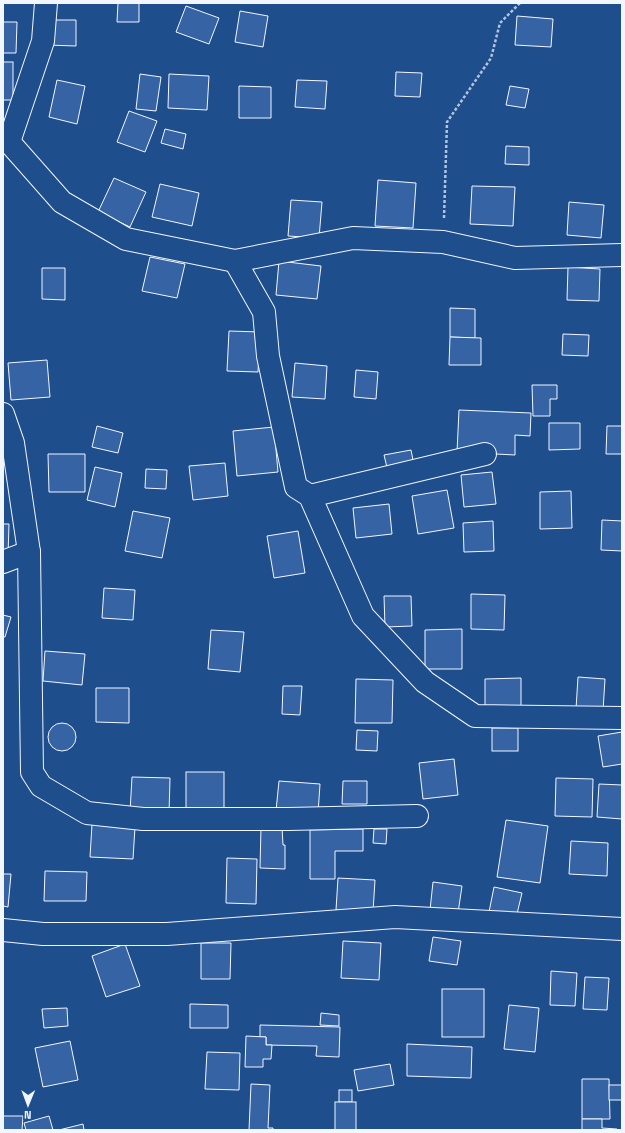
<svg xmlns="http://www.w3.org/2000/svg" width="625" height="1133" font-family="'Space Grotesk',sans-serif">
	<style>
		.building { fill: #3563a3; stroke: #f2f6ff }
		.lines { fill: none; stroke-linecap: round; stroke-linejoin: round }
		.street-casing { stroke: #f2f6ff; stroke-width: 24 }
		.path { stroke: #b3c4dc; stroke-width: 2.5; stroke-dasharray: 3 2; stroke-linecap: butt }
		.street { stroke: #1f4e8c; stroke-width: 22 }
	</style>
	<rect width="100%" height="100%" fill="#1f4e8c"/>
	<g class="building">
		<path d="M118 3H139V22H117Z"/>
		<path d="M186 6 219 18 209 44 176 32Z"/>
		<path d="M240 11 268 16 263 47 235 42Z"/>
		<path d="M517 16 553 19 551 47 515 45Z"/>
		<path d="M46 20H76V46L46 45Z"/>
		<path d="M3 22H17L16 53H3Z"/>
		<rect x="3" y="62" width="10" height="38"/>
		<path d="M396 72 422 73 420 97 395 96Z"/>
		<path d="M140 74 161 77 156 111 136 109Z"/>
		<path d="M169 74 209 76 207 110 168 108Z"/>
		<path d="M57 80 85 86 77 124 49 117Z"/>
		<path d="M297 80 327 81 325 109 295 107Z"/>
		<path d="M239 86 271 87V118H239Z"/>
		<path d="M510 86 529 89 525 108 506 105Z"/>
		<path d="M129 111 157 121 145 152 117 142Z"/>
		<path d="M165 129 186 134 183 149 161 143Z"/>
		<path d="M506 146 529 147V165L505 164Z"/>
		<path d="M114 178 146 192 130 227 98 212Z"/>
		<path d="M378 180 416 183 413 228 375 226Z"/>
		<path d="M160 184 199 193 192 226 152 217Z"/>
		<path d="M472 186 515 187 513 226 470 224Z"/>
		<path d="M291 200 322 202 319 238 288 236Z"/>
		<path d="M569 202 604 205 601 238 567 235Z"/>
		<path d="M150 257 185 264 177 298 142 291Z"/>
		<path d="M279 261 321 266 317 299 276 295Z"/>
		<path d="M568 267 600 269 599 301 567 300Z"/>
		<path d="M42 268H65V300L42 299Z"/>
		<path d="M450 308 475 309V338L450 337Z"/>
		<path d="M229 331 260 332 258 372 227 371Z"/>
		<path d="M563 334 589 335 588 356 562 355Z"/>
		<path d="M450 337 481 338V365H449Z"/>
		<path d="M47 360 50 397 11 400 8 363Z"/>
		<path d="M295 363 327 366 325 399 292 397Z"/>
		<path d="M356 370 378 372 376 399 354 397Z"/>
		<path d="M532 385H557V399H550V416H533Z"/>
		<path d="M459 410 531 413 530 436 515 435V455L457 452Z"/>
		<path d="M549 423H580V449L549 450Z"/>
		<path d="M97 426 123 433 118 453 92 447Z"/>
		<path d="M607 426H622V454H606Z"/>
		<path d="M274 427 278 472 237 476 233 431Z"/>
		<path d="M411 450 415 470 389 476 384 455Z"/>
		<path d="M48 454H85V492H49Z"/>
		<path d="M225 463 228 496 193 500 189 466Z"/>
		<path d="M95 467 122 473 115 507 87 500Z"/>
		<path d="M146 469 167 470 166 489 145 488Z"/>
		<path d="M492 472 496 504 464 507 461 475Z"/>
		<path d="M447 490 454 528 418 534 412 496Z"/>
		<path d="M571 491 572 528 540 529V492Z"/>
		<path d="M389 504 392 534 356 538 353 508Z"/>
		<path d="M133 511 170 518 162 558 125 551Z"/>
		<path d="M602 520 622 521V551L601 550Z"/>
		<path d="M493 521 494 551 464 552 463 523Z"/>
		<path d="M3 524H9L8 556H3Z"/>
		<path d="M298 531 305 573 274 578 267 536Z"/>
		<path d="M104 588 135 590 133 620 102 618Z"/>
		<path d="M471 594 505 595 504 630 471 629Z"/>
		<path d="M384 596H411L412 626 385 627Z"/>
		<path d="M3 615 11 617 5 637H3Z"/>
		<path d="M462 629V669H425V630Z"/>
		<path d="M211 630 244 632 240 672 208 669Z"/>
		<path d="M45 651 85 654 82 685 43 681Z"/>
		<path d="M578 677 605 679 603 711 576 709Z"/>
		<path d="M521 678V711H485V679Z"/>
		<path d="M356 679 393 680 392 723H355Z"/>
		<path d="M283 686H302L300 715 282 714Z"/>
		<path d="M96 688H129V723L96 722Z"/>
		<circle cx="62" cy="737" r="14"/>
		<rect x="492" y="728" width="26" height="23"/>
		<path d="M357 730 378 731 377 751 356 750Z"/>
		<path d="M622 732V764L603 767 598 736Z"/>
		<path d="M454 759 458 795 423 799 419 763Z"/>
		<rect x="186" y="772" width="38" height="37"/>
		<path d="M132 777 170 778 169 814 130 812Z"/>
		<path d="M556 778 593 779 592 817 555 816Z"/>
		<path d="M279 781 320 784 318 814 276 811Z"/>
		<path d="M343 781H367V804H342Z"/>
		<path d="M599 784 622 785V819L597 817Z"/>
		<path d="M506 820 548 826 540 883 497 877Z"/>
		<path d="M92 824 135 827 133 859 90 857Z"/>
		<path d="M261 827H282L283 845H285V869L260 868Z"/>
		<path d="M363 829V851H335V879H310V830Z"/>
		<path d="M374 829H387L386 844 373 843Z"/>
		<path d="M571 841 608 843 607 876 569 874Z"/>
		<path d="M227 858 257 859 256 904 226 903Z"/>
		<path d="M45 871 87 872 86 901H44Z"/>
		<path d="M3 874H11L8 907 3 906Z"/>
		<path d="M338 878 375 880 373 912 336 910Z"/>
		<path d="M433 882 462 886 458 913 430 910Z"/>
		<path d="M494 887 522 893 516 918 489 912Z"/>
		<path d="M433 937 461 941 457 965 429 961Z"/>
		<path d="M343 941 381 943 379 980 341 978Z"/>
		<path d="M201 943H231L230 979H201Z"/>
		<path d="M125 944 140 986 106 997 92 956Z"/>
		<path d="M551 971 577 973 575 1006 550 1005Z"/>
		<path d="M585 977 609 978 607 1010 583 1009Z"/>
		<rect x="442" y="989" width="42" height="48"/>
		<path d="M190 1004 228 1005V1028H190Z"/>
		<path d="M509 1005 539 1008 535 1052 504 1049Z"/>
		<path d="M67 1008 68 1026 44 1028 42 1009Z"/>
		<path d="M321 1013 339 1015V1026L320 1025Z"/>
		<path d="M260 1025 340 1027 339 1057 316 1056 317 1046 266 1045V1037H260Z"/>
		<path d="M246 1036 266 1037V1045H272L271 1059H263V1067H245Z"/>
		<path d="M70 1041 78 1080 43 1087 35 1048Z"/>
		<path d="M407 1044 472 1047 471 1078 407 1076Z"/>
		<path d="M207 1052 240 1053 239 1090 205 1089Z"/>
		<path d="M390 1064 394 1085 358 1091 354 1070Z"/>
		<path d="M582 1079H609L610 1119H582Z"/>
		<path d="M251 1084 270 1085 268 1128H273V1130H249Z"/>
		<rect x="609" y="1085" width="13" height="15"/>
		<rect x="339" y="1090" width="13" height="12"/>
		<rect x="335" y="1102" width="21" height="28"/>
		<path d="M3 1116H23L22 1130H3Z"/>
		<path d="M49 1116 53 1130H26L24 1123Z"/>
		<path d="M582 1119H602V1128L617 1129V1130H582Z"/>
		<path d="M83 1124 84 1130H59Z"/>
	</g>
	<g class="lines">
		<defs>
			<g id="street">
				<path d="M3 142H9L62 202 126 239 235 261 353 238 443 242 515 258 622 255"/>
				<path d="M9 142 43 41 46 3"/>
				<path d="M235 261 264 312 268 356 296 487 310 496 363 616 425 682 475 716 622 718"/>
				<path d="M3 414 13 443 29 552 32 772 41 786 87 813 143 819H289L417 816"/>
				<path d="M310 496 485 454"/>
				<path d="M3 562 29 552"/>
				<path d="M3 930 43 934H167L395 917 622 929"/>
			</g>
		</defs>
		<use href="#street" class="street-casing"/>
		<path class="path" d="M444 218 447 122 491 58 500 23 520 3"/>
		<use href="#street" class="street"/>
	</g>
	<rect width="625" height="1133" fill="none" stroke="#f2f6ff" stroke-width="8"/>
	<g transform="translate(28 1105) rotate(181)" stroke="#1f4e8c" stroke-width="3" paint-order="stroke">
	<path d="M0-3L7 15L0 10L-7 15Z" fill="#f2f6ff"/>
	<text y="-6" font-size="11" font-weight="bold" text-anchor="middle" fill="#f2f6ff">N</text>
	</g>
</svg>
